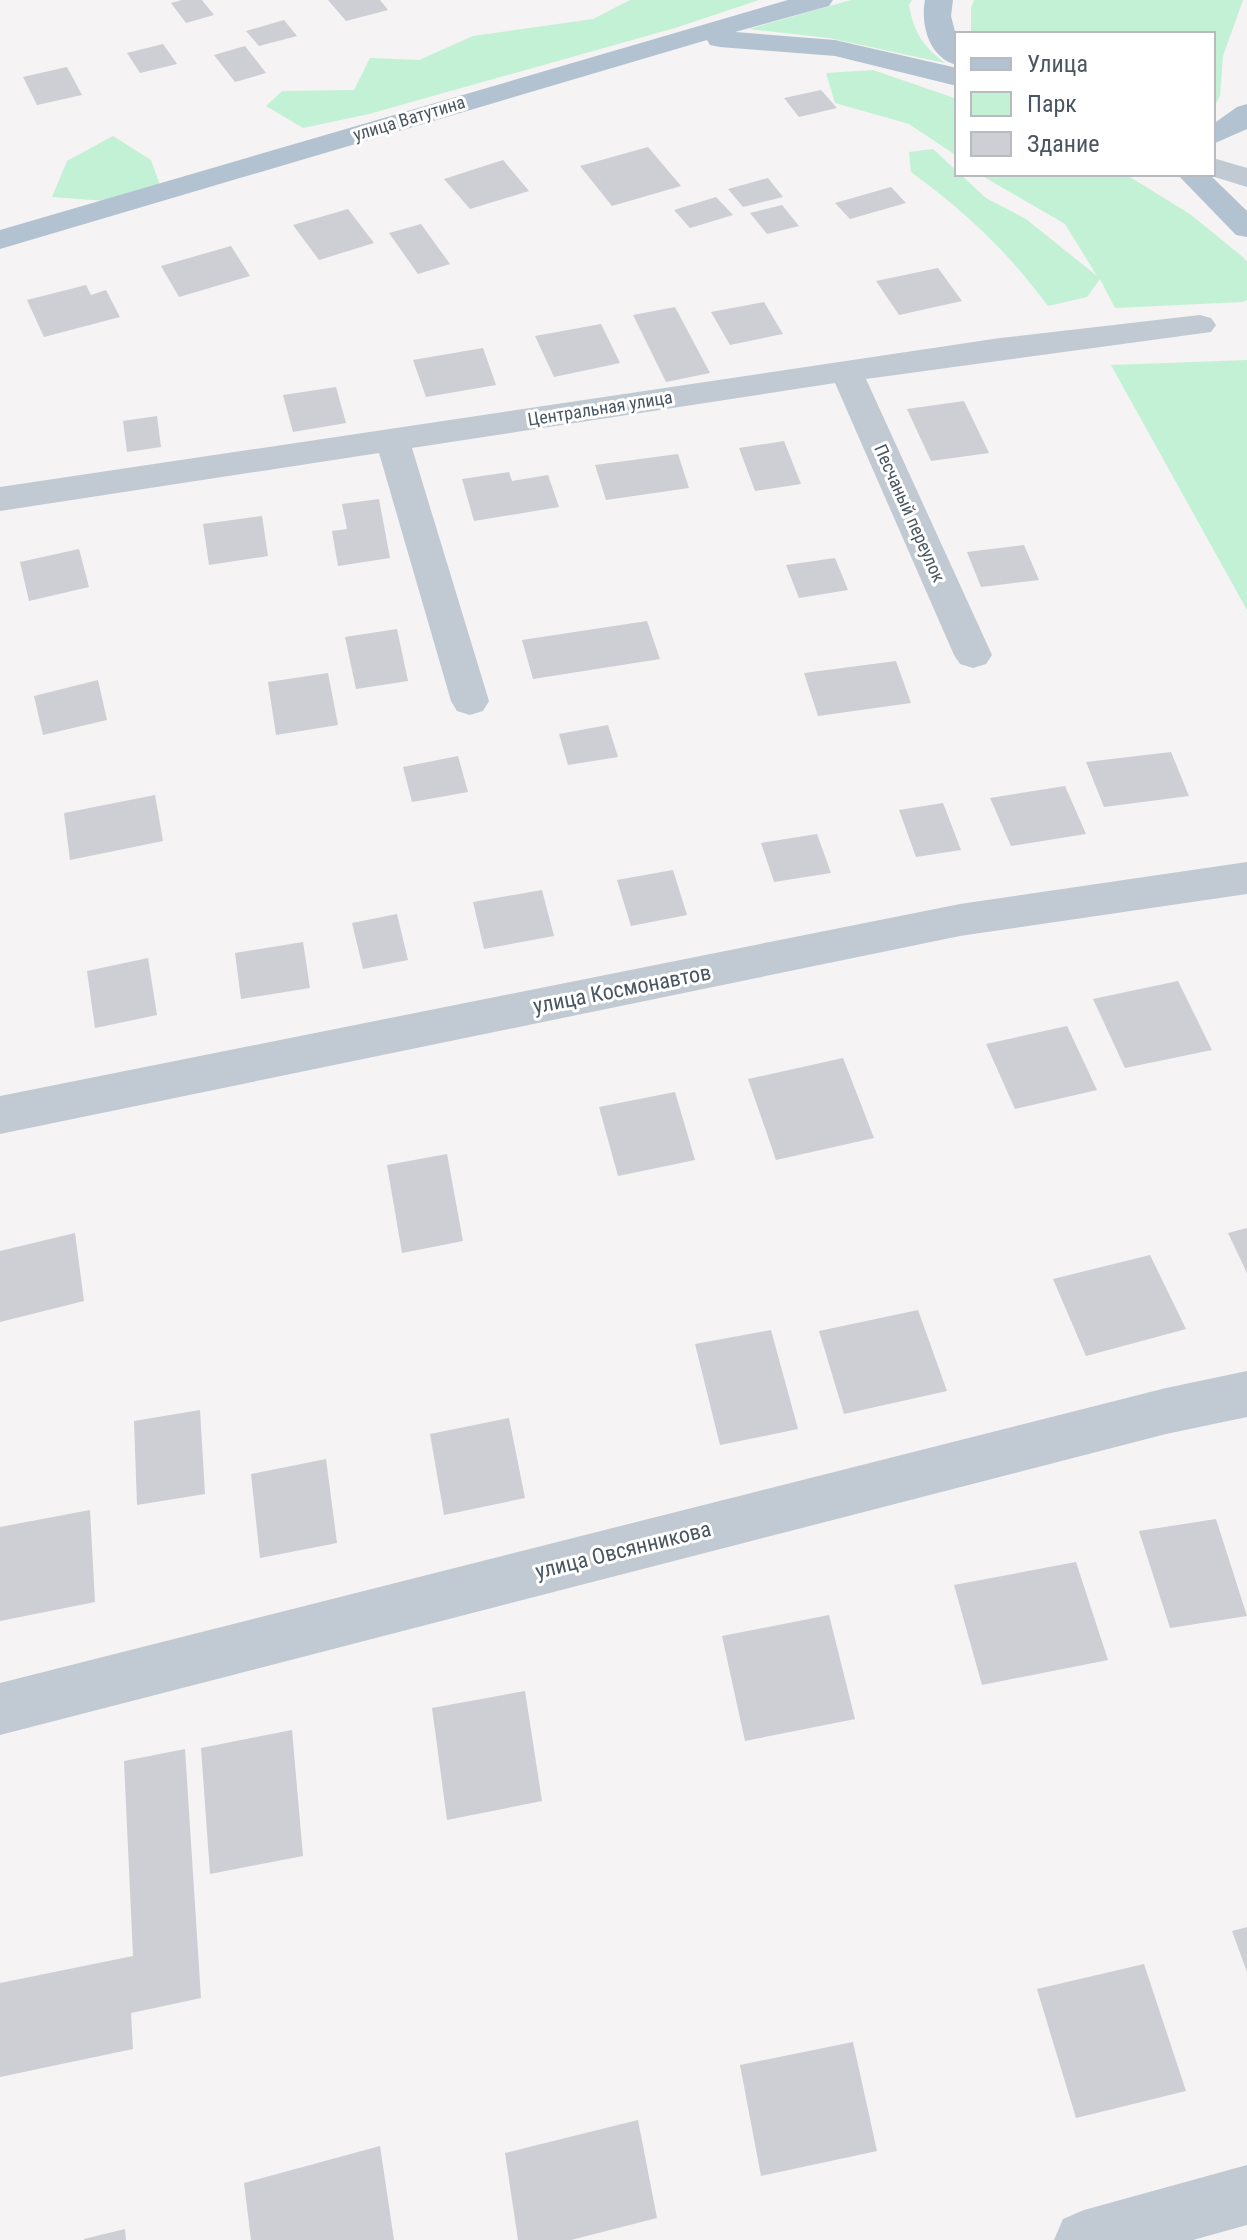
<svg xmlns="http://www.w3.org/2000/svg" width="1247" height="2240" font-family="'Roboto Condensed',sans-serif">
	<style>
		.green { fill: #c3f1d5 }
		.building { fill: #cdcfd5 }
		.lines { fill: none; stroke-linecap: round; stroke-linejoin: round }
		.minor { fill: #c1cad2; fill-rule: evenodd }
		.major { fill: #b3c2d1; fill-rule: evenodd }
		.labels { text-anchor: middle; dominant-baseline: central; stroke-width: 6; stroke-linejoin: round; paint-order: stroke }
		.far-street-label { font-size: 18px; fill: #4a5661; stroke: #fff }
		.street-label { font-size: 22px; fill: #4a5661; stroke: #fff }
	</style>
	<rect width="100%" height="100%" fill="#f5f3f3"/>
	<g class="green">
		<path d="M630 0H759L675 28 369 114 303 128 266 106 282 91 354 90 370 58 419 60 473 36 593 19Z"/>
		<path d="M851 0H912L909 5C914 33 923 46 945 63L829 38 749 29Z"/>
		<path d="M974 0H1243L1223 56 1220 96 1213 109V34H971V8Z"/>
		<path d="M873 70 957 99V156L909 124 835 103 826 73Z"/>
		<path d="M113 136 151 160 161 188 120 202 52 197 67 161Z"/>
		<path d="M933 149 986 198 1026 219 1097 276 1065 224 979 174H1125L1190 214 1244 258 1247 262V300L1243 302 1115 308 1100 279 1087 297 1048 306C1007 251 967 213 911 172L909 152Z"/>
		<path d="M1247 360V610L1111 365Z"/>
	</g>
	<g class="building">
		<path d="M182 0H202L214 15 186 23 171 3Z"/>
		<path d="M328 0H380L388 10 346 21Z"/>
		<path d="M284 20 297 36 259 46 246 31Z"/>
		<path d="M163 44 177 64 140 73 127 53Z"/>
		<path d="M245 46 266 73 235 82 214 55Z"/>
		<path d="M67 67 82 95 37 105 23 77Z"/>
		<path d="M821 90 837 108 799 117 784 98Z"/>
		<path d="M648 147 681 186 612 206 580 166Z"/>
		<path d="M503 160 529 191 470 209 444 179Z"/>
		<path d="M768 178 783 197 743 207 728 189Z"/>
		<path d="M891 187 906 203 850 219 835 203Z"/>
		<path d="M716 197 733 215 690 228 674 210Z"/>
		<path d="M782 205 799 226 767 234 750 213Z"/>
		<path d="M348 209 374 243 319 260 293 225Z"/>
		<path d="M421 224 450 264 418 274 389 233Z"/>
		<path d="M231 246 250 276 179 297 161 266Z"/>
		<path d="M938 268 962 301 899 315 876 281Z"/>
		<path d="M86 285 91 295 106 290 120 317 44 337 27 300Z"/>
		<path d="M764 302 783 334 730 345 711 312Z"/>
		<path d="M675 307 710 373 666 382 633 315Z"/>
		<path d="M601 324 620 363 554 377 535 336Z"/>
		<path d="M483 348 496 385 426 397 413 360Z"/>
		<path d="M336 387 346 423 293 432 283 395Z"/>
		<path d="M964 401 989 453 931 461 907 409Z"/>
		<path d="M157 416 161 447 127 452 123 421Z"/>
		<path d="M784 441 801 484 755 491 739 448Z"/>
		<path d="M678 454 689 488 606 500 595 465Z"/>
		<path d="M509 472 512 481 548 475 559 507 474 521 462 479Z"/>
		<path d="M379 499 390 558 338 566 332 531 347 529 342 504Z"/>
		<path d="M262 516 268 556 209 565 203 524Z"/>
		<path d="M1024 545 1039 580 981 587 967 552Z"/>
		<path d="M79 549 89 587 29 601 20 562Z"/>
		<path d="M835 558 848 590 799 598 786 565Z"/>
		<path d="M647 621 660 659 533 679 522 640Z"/>
		<path d="M397 629 408 681 356 689 345 637Z"/>
		<path d="M896 661 911 703 818 716 804 673Z"/>
		<path d="M328 673 338 725 276 735 268 682Z"/>
		<path d="M98 680 107 720 43 735 34 696Z"/>
		<path d="M608 725 618 757 568 765 559 734Z"/>
		<path d="M1171 752 1189 796 1104 807 1086 762Z"/>
		<path d="M458 756 468 792 412 802 403 767Z"/>
		<path d="M1065 786 1086 834 1011 846 990 798Z"/>
		<path d="M155 795 163 841 70 860 64 813Z"/>
		<path d="M943 803 961 850 916 857 899 810Z"/>
		<path d="M817 834 831 873 774 882 761 843Z"/>
		<path d="M673 870 687 915 631 926 617 880Z"/>
		<path d="M542 890 554 936 484 949 473 902Z"/>
		<path d="M397 914 408 960 363 969 352 923Z"/>
		<path d="M303 942 310 988 241 999 235 953Z"/>
		<path d="M148 958 157 1015 95 1028 87 971Z"/>
		<path d="M1178 981 1212 1050 1125 1068 1093 999Z"/>
		<path d="M1067 1026 1097 1090 1015 1109 986 1044Z"/>
		<path d="M843 1058 874 1138 776 1160 748 1079Z"/>
		<path d="M675 1092 695 1160 618 1176 599 1107Z"/>
		<path d="M447 1154 463 1241 402 1253 387 1165Z"/>
		<path d="M1247 1228V1273L1228 1233Z"/>
		<path d="M75 1233 84 1301 0 1322V1251Z"/>
		<path d="M1150 1255 1186 1329 1086 1356 1053 1279Z"/>
		<path d="M918 1310 947 1391 844 1414 819 1331Z"/>
		<path d="M771 1330 798 1429 720 1445 695 1344Z"/>
		<path d="M200 1410 205 1494 137 1505 134 1421Z"/>
		<path d="M509 1418 525 1498 444 1515 430 1434Z"/>
		<path d="M326 1459 337 1543 260 1558 251 1474Z"/>
		<path d="M90 1510 95 1602 0 1621V1527Z"/>
		<path d="M1216 1519 1247 1616 1170 1628 1139 1531Z"/>
		<path d="M1076 1562 1108 1660 982 1685 954 1585Z"/>
		<path d="M829 1615 855 1719 745 1741 722 1636Z"/>
		<path d="M525 1691 542 1801 447 1820 432 1708Z"/>
		<path d="M292 1730 303 1856 210 1874 201 1748Z"/>
		<path d="M185 1749 201 1998 131 2013 133 2049 0 2077V1983L133 1956 124 1761Z"/>
		<path d="M1247 1927V1972L1232 1931Z"/>
		<path d="M1144 1964 1186 2091 1076 2118 1037 1989Z"/>
		<path d="M853 2042 877 2151 761 2176 740 2065Z"/>
		<path d="M638 2120 657 2218 571 2240H518L505 2153Z"/>
		<path d="M380 2146 394 2240H251L244 2183Z"/>
		<path d="M125 2229 126 2240H84V2239Z"/>
	</g>
	<g class="lines">
		<g class="minor">
			<path d="M1213 158 1247 168V187L1205 174H1213Z"/>
			<path d="M1200 315 1211 318 1216 325 1211 332 866 379 992 655 986 664 973 668 960 664 954 655 835 383 412 448 489 701 483 711 470 715 457 711 451 701 379 453 0 511V487L1000 338Z"/>
			<path d="M1247 862V894L960 936 0 1134V1096L960 904Z"/>
			<path d="M1247 1371V1417L1166 1434 0 1735V1683L1166 1388Z"/>
			<path d="M1247 2165V2225L1193 2240H1054L1063 2219 1084 2210Z"/>
		</g>
		<g class="major">
			<path d="M788 0H833L829 6 735 32 835 40 957 68V86L835 56 720 47 710 45 707 40 0 249V230Z"/>
			<path d="M925 0H953L951 16 957 39V65C930 59 920 25 925 0Z"/>
			<path d="M1247 104V129L1213 144V124L1237 107Z"/>
			<path d="M1177 174H1209L1247 211V237L1236 235Z"/>
		</g>
	</g>
	<g class="labels">
		<g class="far-street-label">
			<text transform="translate(409 118) rotate(-17)">улица Ватутина</text>
			<text transform="translate(600 408) rotate(-9)">Центральная улица</text>
			<text transform="translate(910 513) rotate(66)">Песчаный переулок</text>
		</g>
		<g class="street-label">
			<text transform="translate(622 989) rotate(-11)">улица Космонавтов</text>
			<text transform="translate(623 1550) rotate(-14)">улица Овсянникова</text>
		</g>
	</g>
	<rect x="955" y="32" width="260" height="144" fill="#ffffff" stroke="#b7bbc0" stroke-width="2"/>
	<rect x="971" y="58" width="40" height="12" fill="#b3c2d1" stroke="#b7bbc0" stroke-width="2"/>
	<text x="1027" y="72" font-size="24" fill="#4a5661">Улица</text>
	<rect x="971" y="92" width="40" height="24" fill="#c3f1d5" stroke="#b7bbc0" stroke-width="2"/>
	<text x="1027" y="112" font-size="24" fill="#4a5661">Парк</text>
	<rect x="971" y="132" width="40" height="24" fill="#cdcfd5" stroke="#b7bbc0" stroke-width="2"/>
	<text x="1027" y="152" font-size="24" fill="#4a5661">Здание</text>
</svg>
